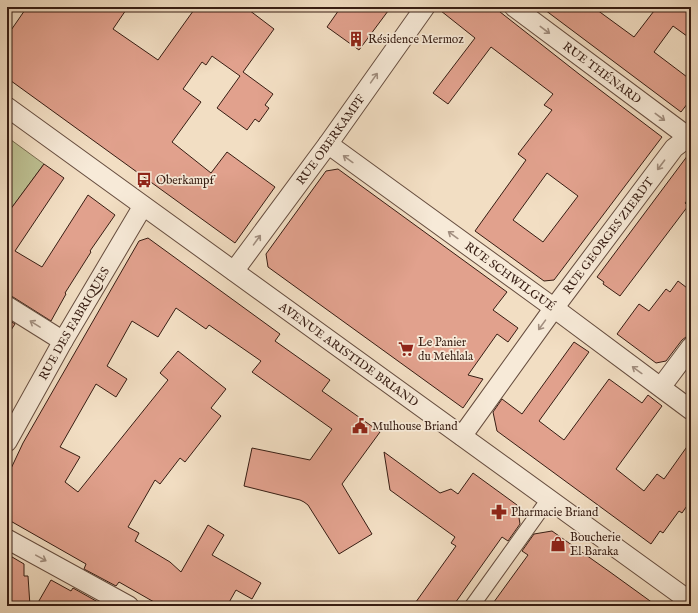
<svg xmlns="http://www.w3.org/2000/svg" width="698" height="613" font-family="'IM FELL English',serif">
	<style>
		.green { fill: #bdc092; stroke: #7a6e52 }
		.building { fill: #e1a18d; stroke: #371d13; fill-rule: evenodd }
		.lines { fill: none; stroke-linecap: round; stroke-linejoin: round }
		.pedestrian-casing { stroke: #664d3f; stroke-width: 16 }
		.minor-casing { stroke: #664d3f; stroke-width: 21 }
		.pedestrian { stroke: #f7ead8; stroke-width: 14 }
		.minor { stroke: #f7ead8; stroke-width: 19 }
		.oneway { stroke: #a18e7f }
		.labels { text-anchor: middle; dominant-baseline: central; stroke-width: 3.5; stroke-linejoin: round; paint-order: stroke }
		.poi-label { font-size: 12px; fill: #371d13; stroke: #f7ead8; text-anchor: start }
		.street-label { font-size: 12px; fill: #371d13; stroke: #f7ead8 }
	</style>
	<rect width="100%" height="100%" fill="#f2dec3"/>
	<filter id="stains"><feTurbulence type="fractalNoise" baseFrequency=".005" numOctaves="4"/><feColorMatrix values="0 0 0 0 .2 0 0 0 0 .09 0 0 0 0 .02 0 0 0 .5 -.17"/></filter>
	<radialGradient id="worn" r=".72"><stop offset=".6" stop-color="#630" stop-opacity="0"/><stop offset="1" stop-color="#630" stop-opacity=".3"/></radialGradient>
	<path class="green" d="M7 137 44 164 7 214Z"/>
	<g class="building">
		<path d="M27 7H128L113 29 158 60 196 7H245L274 29 243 72 273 94 265 105 269 108 259 122 255 119 247 130 217 108 240 76 212 56 206 65 202 62 183 89 201 102 172 142 211 173 227 152 275 187 235 243 7 78V36Z"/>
		<path d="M341 7H391L359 50 327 27Z"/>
		<path d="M436 7H495V8L579 74 662 137 554 280 544 281 475 231 526 160 518 154 552 110 544 105 553 94 491 47 448 104 433 93 475 38ZM547 173 578 196 543 242 513 220Z"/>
		<path d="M541 7H593L634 37 657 7H691V39L673 26 654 52 691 80V99L681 112Z"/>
		<path d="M691 151V196L685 203 688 206 620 296 603 284 604 282 597 277Z"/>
		<path d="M44 164 64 178 15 251 42 267 88 195 115 215 90 251 91 252 65 293 66 294 51 321 13 297 7 295V214Z"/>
		<path d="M338 169 507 292 493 310 518 328 508 342 497 334 468 375 483 379 463 408 268 267 266 254 326 171Z"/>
		<path d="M148 238 280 334 275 341 330 380 322 391 380 432 342 484 372 534 339 554 308 505 304 502 300 500 244 486 252 448 310 460 332 429 252 372 261 361 209 325 206 329 176 308 158 337 132 321 107 366 127 379 116 397 96 384 60 447 80 457 65 482 78 492 168 380 160 373 178 351 226 389 211 408 221 416 185 462 180 458 160 484 155 480 128 527 139 533 135 541 170 562 181 572 208 525 224 535 212 555 261 583 252 599 236 590 227 606H161L119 582 116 586 84 569 86 564 7 519V477L23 443 139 241Z"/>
		<path d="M678 281 691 291V336L686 337 682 340 666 361 656 363 617 334 639 304 649 311 666 289 670 292Z"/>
		<path d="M7 319 15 324 7 336Z"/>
		<path d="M574 342 589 352 539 421 564 440 609 379 642 403 648 395 662 406 616 469 644 491 657 474 664 479 691 441V500L682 513 679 511 663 533 660 531 651 544 497 431 493 412 502 399 522 414Z"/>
		<path d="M384 452 440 493 451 489 458 494 473 473 517 505 520 524 508 541 502 537 453 606H413L456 546 451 543 455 537 390 490Z"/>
		<path d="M552 531 610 572 657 606H491L528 555 522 551 534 534Z"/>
		<path d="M7 554 24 564V576H28L30 606H7Z"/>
		<path d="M51 580 71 591 73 588 105 606H36Z"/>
	</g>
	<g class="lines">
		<defs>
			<path id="pedestrian" d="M472 606 548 500"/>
			<g id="minor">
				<path id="s1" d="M514 7 691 139"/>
				<path id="s2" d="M7 107 691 602"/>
				<path id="s3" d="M328 144 554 308 691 410"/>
				<path id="s4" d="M234 271 328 144 425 7"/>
				<path d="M7 306 63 341"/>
				<path d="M661 387 691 347"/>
				<path id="s5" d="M462 436 554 308 674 148 691 135"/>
				<path id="s6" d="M7 442 63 341 143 206"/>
				<path d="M7 539 129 606"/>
			</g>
		</defs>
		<use href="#pedestrian" class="pedestrian-casing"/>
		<use href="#minor" class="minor-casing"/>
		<use href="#pedestrian" class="pedestrian"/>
		<use href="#minor" class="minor"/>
	</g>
	<defs><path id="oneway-shaft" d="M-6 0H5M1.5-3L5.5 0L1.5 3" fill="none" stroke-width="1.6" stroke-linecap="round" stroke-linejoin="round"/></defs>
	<g class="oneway">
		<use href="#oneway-shaft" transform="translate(545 30) rotate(37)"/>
		<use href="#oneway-shaft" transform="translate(374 78) rotate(-55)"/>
		<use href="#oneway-shaft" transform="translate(660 117) rotate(37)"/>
		<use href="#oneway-shaft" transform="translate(348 159) rotate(-144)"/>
		<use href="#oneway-shaft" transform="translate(661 165) rotate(127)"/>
		<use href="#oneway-shaft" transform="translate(453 235) rotate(-144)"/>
		<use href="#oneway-shaft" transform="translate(257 240) rotate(-54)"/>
		<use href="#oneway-shaft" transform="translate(35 324) rotate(-148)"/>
		<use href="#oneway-shaft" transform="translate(542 325) rotate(126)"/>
		<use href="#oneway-shaft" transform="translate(637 370) rotate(-144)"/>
		<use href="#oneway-shaft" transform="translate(41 558) rotate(29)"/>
	</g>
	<defs>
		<symbol id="building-bare" viewBox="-9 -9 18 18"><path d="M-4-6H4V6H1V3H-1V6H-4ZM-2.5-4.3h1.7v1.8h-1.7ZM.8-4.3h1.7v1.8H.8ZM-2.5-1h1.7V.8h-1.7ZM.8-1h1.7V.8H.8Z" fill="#8f2418" stroke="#f7ead8" stroke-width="2.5" paint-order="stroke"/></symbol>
		<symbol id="bus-bare" viewBox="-9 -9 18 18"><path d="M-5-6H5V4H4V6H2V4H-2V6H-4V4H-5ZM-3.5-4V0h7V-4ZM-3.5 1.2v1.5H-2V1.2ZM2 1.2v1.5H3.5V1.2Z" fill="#8f2418" stroke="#f7ead8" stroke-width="2.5" paint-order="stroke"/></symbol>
		<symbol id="supermarket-bare" viewBox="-9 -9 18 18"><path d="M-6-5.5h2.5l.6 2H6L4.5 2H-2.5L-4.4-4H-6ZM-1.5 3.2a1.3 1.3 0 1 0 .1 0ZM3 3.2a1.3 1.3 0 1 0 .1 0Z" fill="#8f2418" stroke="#f7ead8" stroke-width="2.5" paint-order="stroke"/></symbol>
		<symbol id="civic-bare" viewBox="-9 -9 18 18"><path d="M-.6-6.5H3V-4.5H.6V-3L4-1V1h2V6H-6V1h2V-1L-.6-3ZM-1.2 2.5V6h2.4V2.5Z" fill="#8f2418" stroke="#f7ead8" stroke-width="2.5" paint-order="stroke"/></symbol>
		<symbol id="pharmacy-bare" viewBox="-9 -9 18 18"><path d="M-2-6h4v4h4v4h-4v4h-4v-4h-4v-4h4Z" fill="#8f2418" stroke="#f7ead8" stroke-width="2.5" paint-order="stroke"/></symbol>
		<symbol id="shop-bare" viewBox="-9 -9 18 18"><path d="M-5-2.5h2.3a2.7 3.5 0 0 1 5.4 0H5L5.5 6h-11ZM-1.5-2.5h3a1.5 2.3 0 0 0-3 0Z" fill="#8f2418" stroke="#f7ead8" stroke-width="2.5" paint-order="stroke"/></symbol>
	</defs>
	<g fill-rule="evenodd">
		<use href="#building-bare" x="345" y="28" width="22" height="22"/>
		<use href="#bus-bare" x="133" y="169" width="22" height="22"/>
		<use href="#supermarket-bare" x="395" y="338" width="22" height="22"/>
		<use href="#civic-bare" x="349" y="415" width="22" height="22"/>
		<use href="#pharmacy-bare" x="488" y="501" width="22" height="22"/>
		<use href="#shop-bare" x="547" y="533" width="22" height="22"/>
	</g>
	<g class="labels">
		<g class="poi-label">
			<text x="368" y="39">Résidence Mermoz</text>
			<text x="156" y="180">Oberkampf</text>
			<text x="418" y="342">Le Panier<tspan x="418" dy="14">du Mehlala</tspan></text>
			<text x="372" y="426">Mulhouse Briand</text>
			<text x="511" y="512">Pharmacie Briand</text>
			<text x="570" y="537">Boucherie<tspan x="570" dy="14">El Baraka</tspan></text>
		</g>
		<g class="street-label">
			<text stroke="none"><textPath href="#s1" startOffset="110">RUE THÉNARD</textPath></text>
			<text stroke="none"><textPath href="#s4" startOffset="163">RUE OBERKAMPF</textPath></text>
			<text stroke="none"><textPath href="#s5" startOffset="248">RUE GEORGES ZIERDT</textPath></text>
			<text stroke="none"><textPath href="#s3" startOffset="225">RUE SCHWILGUÉ</textPath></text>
			<text stroke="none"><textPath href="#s6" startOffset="136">RUE DES FABRIQUES</textPath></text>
			<text stroke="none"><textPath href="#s2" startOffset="422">AVENUE ARISTIDE BRIAND</textPath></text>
		</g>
	</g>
	<rect width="698" height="613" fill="none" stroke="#f2dec3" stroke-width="24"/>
	<rect x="8" y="8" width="682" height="597" fill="none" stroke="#371d13" stroke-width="2"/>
	<rect x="12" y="12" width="674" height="589" fill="none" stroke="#371d13"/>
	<rect width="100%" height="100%" filter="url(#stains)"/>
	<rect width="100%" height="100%" fill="url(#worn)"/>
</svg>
